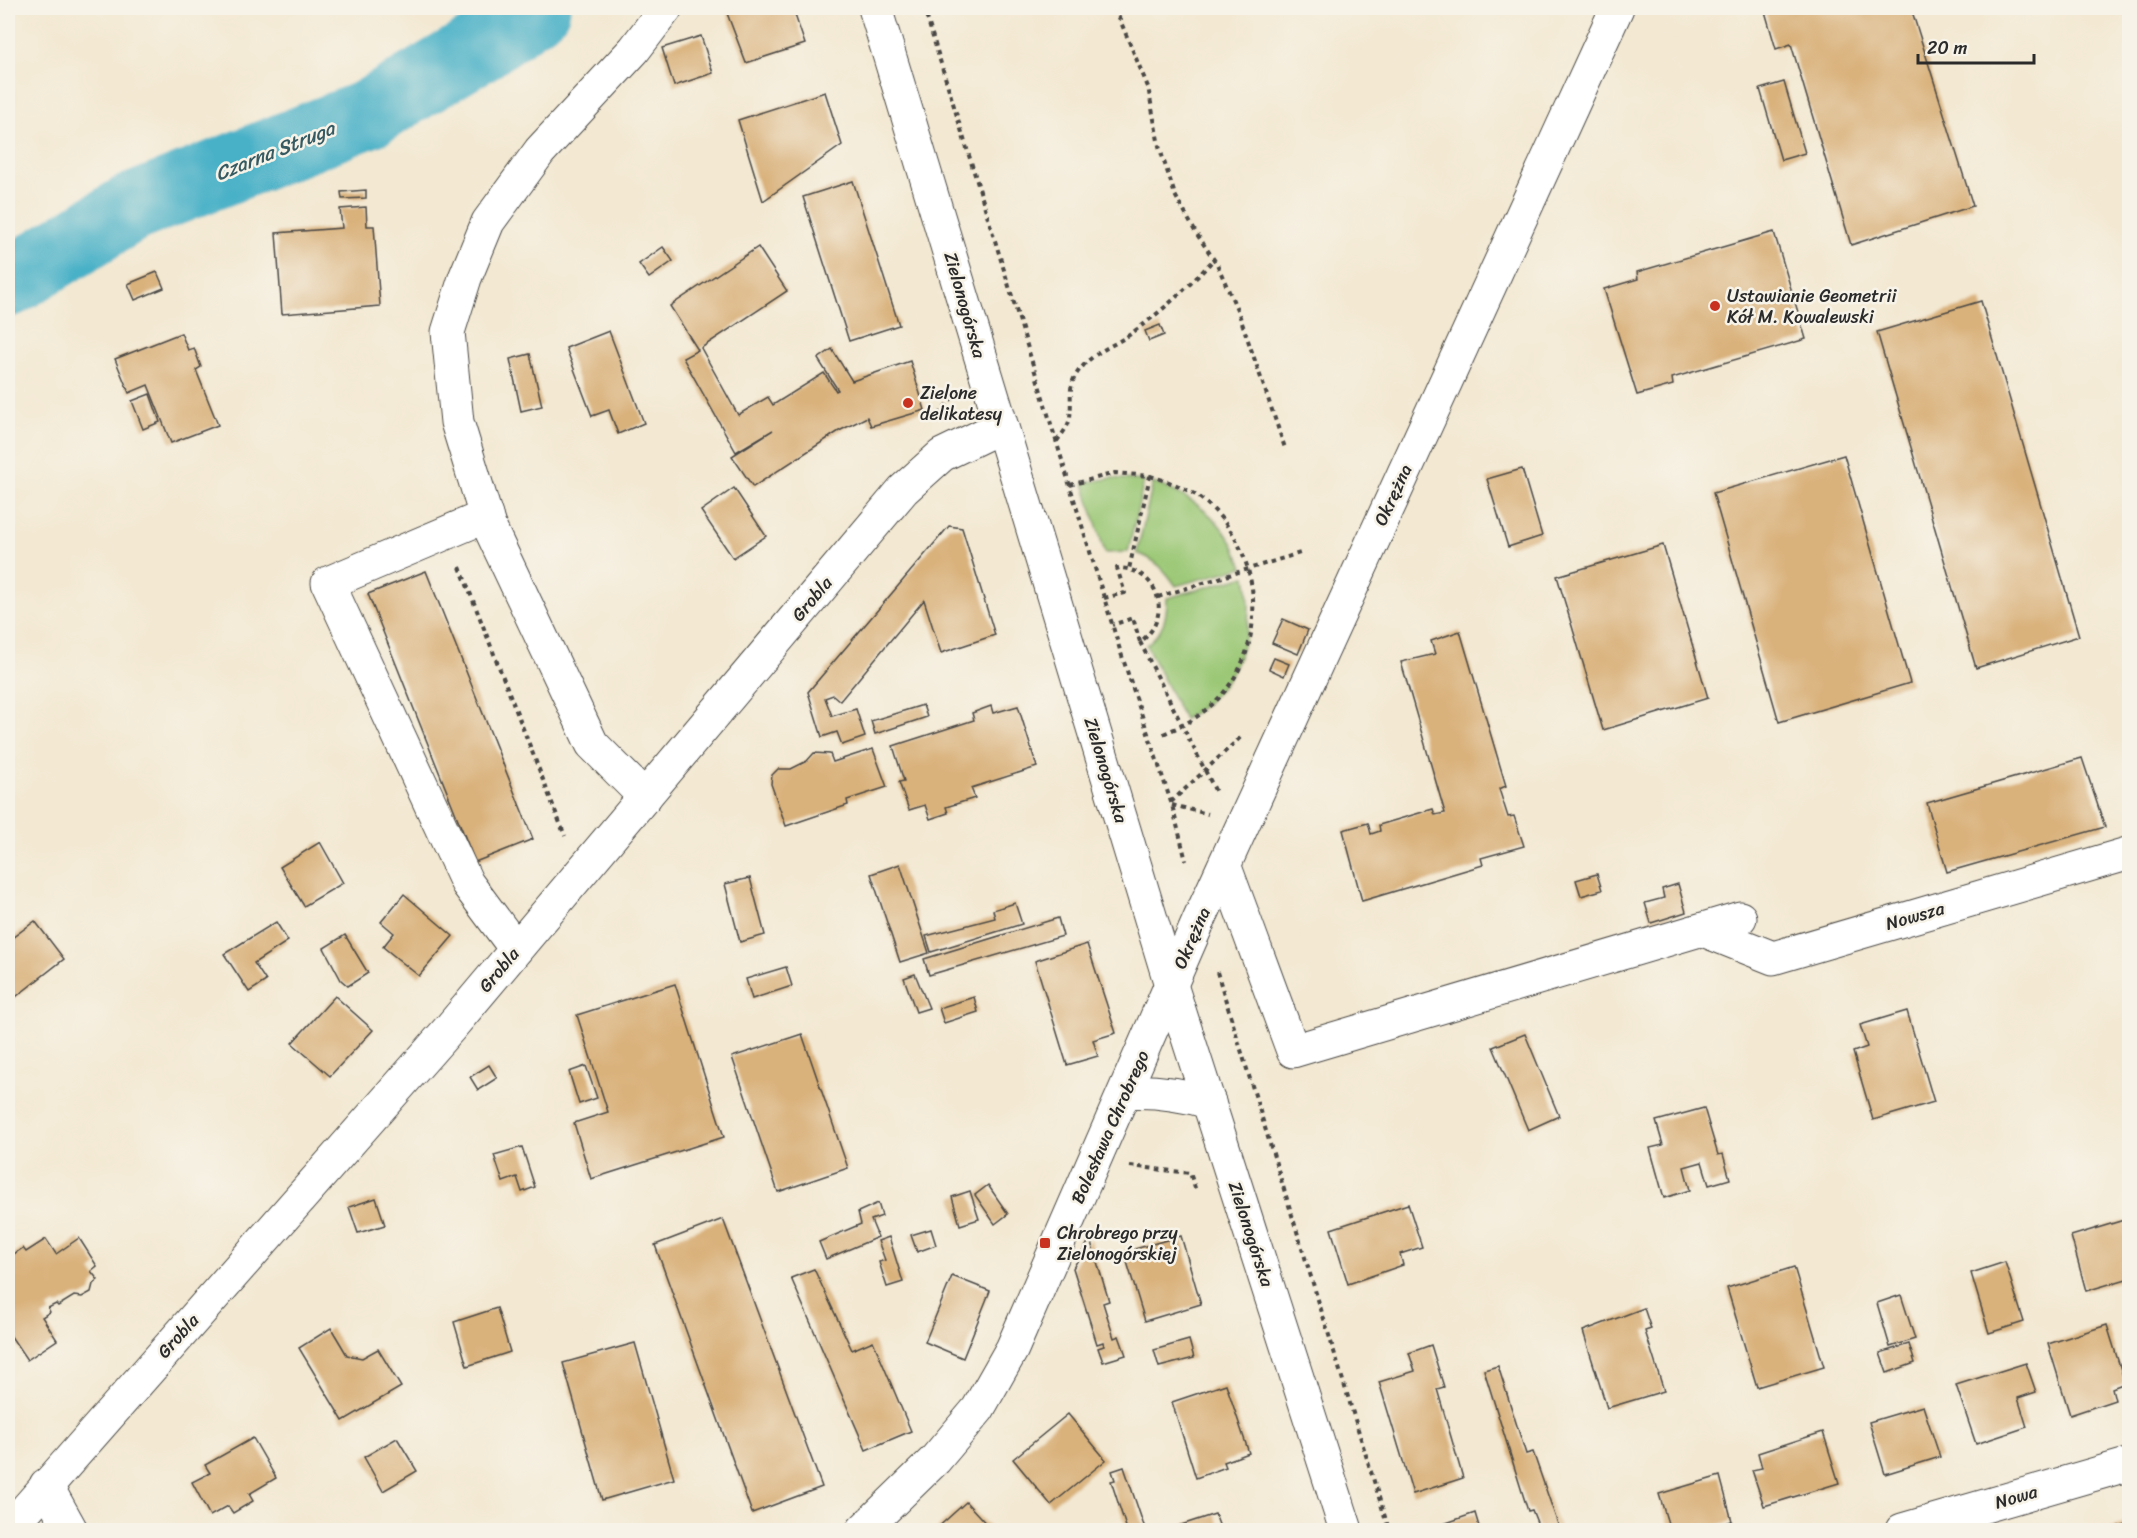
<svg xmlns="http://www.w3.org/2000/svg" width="2137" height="1538" font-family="Sriracha,sans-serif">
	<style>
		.green { fill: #9bc876; stroke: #637a50; stroke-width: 1.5 }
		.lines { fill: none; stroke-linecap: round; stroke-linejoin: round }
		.river { stroke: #49b1c7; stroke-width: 69 }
		.building { fill: #d9b17a }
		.minor-casing { stroke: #494744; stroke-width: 35 }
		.path { stroke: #494744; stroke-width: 4; stroke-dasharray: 4.5 4.5; stroke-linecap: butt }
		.minor { stroke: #fff; stroke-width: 33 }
		.poi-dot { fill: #c8321e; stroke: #f7f3e8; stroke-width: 2 }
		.labels { text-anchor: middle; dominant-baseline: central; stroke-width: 5; stroke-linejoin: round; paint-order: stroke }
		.poi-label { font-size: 18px; fill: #2b2b2b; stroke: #f7f3e8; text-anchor: start }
		.street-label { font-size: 18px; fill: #2b2b2b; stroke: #f7f3e8 }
		.water-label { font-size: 20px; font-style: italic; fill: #365a62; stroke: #f7f3e8 }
	</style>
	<rect width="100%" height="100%" fill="#f7f3e8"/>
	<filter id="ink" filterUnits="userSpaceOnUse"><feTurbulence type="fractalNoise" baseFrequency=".0167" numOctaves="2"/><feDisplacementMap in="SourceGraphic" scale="12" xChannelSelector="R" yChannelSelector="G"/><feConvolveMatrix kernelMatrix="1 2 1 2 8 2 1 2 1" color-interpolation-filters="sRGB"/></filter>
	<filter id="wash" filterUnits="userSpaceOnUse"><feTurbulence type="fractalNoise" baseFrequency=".008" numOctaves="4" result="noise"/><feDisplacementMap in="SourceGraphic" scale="24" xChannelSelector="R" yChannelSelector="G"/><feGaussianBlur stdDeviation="1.35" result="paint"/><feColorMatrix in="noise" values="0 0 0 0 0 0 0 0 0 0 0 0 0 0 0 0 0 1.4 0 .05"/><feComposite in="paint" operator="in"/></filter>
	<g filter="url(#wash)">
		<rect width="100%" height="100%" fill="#f3e8d1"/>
		<g class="green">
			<path d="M1112 478 1144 481 1128 552 1105 553 1084 483Z"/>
			<path d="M1153 483C1196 497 1228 523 1243 567L1176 586C1165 570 1155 559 1137 553Z"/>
			<path d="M1246 576C1257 633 1236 690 1184 719L1146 645C1163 632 1167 619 1167 598Z"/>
		</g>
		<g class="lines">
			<path class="river" d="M8 283 131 208 370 113 484 45 536 8"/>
		</g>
		<g id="blocks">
			<g class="building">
				<path d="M725 8H798L800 13 795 15 805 44 746 63Z"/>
				<path d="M1764 8H1911L1973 206 1851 245 1791 44 1776 49Z"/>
				<path d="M701 36 713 73 674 86 662 48Z"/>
				<path d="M1784 82 1805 153 1781 160 1760 89Z"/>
				<path d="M825 92 842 145 763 201 738 120Z"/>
				<path d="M853 181 899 325 849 341 803 197Z"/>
				<path d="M366 190V198L342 199 341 192Z"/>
				<path d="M366 207 367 226H374L380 306 282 314 276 233 342 228 340 209Z"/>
				<path d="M1774 232 1806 339 1672 378 1673 385 1637 395 1604 289 1638 279 1637 272Z"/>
				<path d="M663 247 673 261 649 278 639 264Z"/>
				<path d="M758 247 787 291 701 348 738 415 768 397 773 405 824 373 836 391 838 390 818 359 832 349 852 381 910 361 925 410 871 426 867 417 839 431 753 487 732 456 773 430 736 452 683 358 698 350 670 306Z"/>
				<path d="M157 272 164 288 135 300 128 284Z"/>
				<path d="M1981 301 2079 636 1976 668 1877 332Z"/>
				<path d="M1160 325 1164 335 1149 341 1145 331Z"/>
				<path d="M609 331 644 423 618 434 609 410 592 416 566 348Z"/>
				<path d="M181 333 188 350 194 348 201 367 196 370 218 425 171 443 148 385 129 393 115 359Z"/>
				<path d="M530 354 542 406 521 411 510 359Z"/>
				<path d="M150 394 160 422 143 429 132 401Z"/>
				<path d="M1844 455 1910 683 1779 722 1713 493Z"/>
				<path d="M1522 469 1542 536 1508 547 1487 479Z"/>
				<path d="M734 488 766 536 733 558 701 511Z"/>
				<path d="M949 526 962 528 995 635 941 653 924 600 840 701 833 695 825 698 832 716 856 709 865 737 842 745 837 732 822 737 808 692Z"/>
				<path d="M1663 545 1708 698 1603 730 1557 576Z"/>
				<path d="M426 571 533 839 475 862 368 594Z"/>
				<path d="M1283 619 1308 630 1298 654 1272 643Z"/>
				<path d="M1460 631 1506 786 1499 789 1508 817 1514 816 1524 846 1481 858 1483 865 1362 901 1343 830 1368 823 1371 834 1380 831 1379 825 1433 809 1435 815 1445 813 1401 662 1435 654 1431 641Z"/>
				<path d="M1274 658 1289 664 1284 676 1269 669Z"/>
				<path d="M923 705 927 717 875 734 871 721Z"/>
				<path d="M991 706 993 713 1018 706 1037 767 971 788 975 798 946 807 948 813 930 819 925 805 909 810 899 782 904 781 893 746 974 720 972 713Z"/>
				<path d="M873 749 887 787 847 800 848 805 786 826 771 784 772 775 778 769H791L807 761 814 753 830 754 833 762Z"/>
				<path d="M2082 758 2105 827 1947 872 1927 803Z"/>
				<path d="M320 842 343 883 304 906 280 867Z"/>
				<path d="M900 864 929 953 900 962 871 874Z"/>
				<path d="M1597 874 1602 890 1581 896 1576 880Z"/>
				<path d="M750 878 765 935 740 942 725 884Z"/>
				<path d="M1678 884 1686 912 1651 923 1645 903 1664 898 1662 889Z"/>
				<path d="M404 894 453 936 419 976 383 947 394 933 381 922Z"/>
				<path d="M1015 903 1022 924 931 952 926 936 995 918 993 910Z"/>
				<path d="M1058 918 1063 936 929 975 924 959Z"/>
				<path d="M35 921 64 959 8 1003V941Z"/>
				<path d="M276 922 288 941 254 963 266 981 249 992 224 954Z"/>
				<path d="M345 935 368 973 348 986 341 980 324 948Z"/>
				<path d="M1087 944 1116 1033 1093 1040 1098 1056 1067 1065 1035 961Z"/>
				<path d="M786 967 792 986 752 999 746 979Z"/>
				<path d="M915 974 929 1008 916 1012 904 978Z"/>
				<path d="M675 984 724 1137 591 1179 574 1123 608 1112 577 1015Z"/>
				<path d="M335 996 373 1030 330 1076 292 1043Z"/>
				<path d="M974 997 978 1012 944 1023 939 1008Z"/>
				<path d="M1907 1011 1934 1102 1873 1120 1853 1052 1867 1047 1860 1025Z"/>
				<path d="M802 1034 848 1168 778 1192 732 1057Z"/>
				<path d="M1525 1034 1559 1116 1528 1130 1493 1047Z"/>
				<path d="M489 1065 497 1078 478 1090 470 1077Z"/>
				<path d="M586 1066 597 1098 579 1104 569 1072Z"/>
				<path d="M1704 1108 1718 1155 1723 1154 1730 1179 1709 1185 1702 1162 1684 1167 1690 1190 1664 1198 1650 1148 1663 1145 1656 1121Z"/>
				<path d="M522 1147 535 1187 522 1192 517 1177 503 1182 494 1155Z"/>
				<path d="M988 1185 1008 1214 995 1224 975 1195Z"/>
				<path d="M970 1191 979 1219 960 1225 952 1197Z"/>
				<path d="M376 1198 385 1225 358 1233 349 1207Z"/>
				<path d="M878 1203 882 1216 871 1220 878 1237 826 1259 819 1242 861 1224 858 1212Z"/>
				<path d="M1408 1204 1422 1247 1400 1254 1403 1265 1348 1284 1331 1229Z"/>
				<path d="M723 1219 822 1487 752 1513 655 1245Z"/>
				<path d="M2124 1220 2130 1237V1278L2086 1291 2071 1236Z"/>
				<path d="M931 1229 936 1245 917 1252 911 1235Z"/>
				<path d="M1181 1236 1201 1304 1145 1321 1124 1252Z"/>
				<path d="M889 1237 903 1282 887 1287 879 1262 885 1260 878 1241Z"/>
				<path d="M79 1238 97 1266 91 1271 98 1280 93 1284 91 1292 82 1297 74 1296 58 1306 56 1304 48 1308 50 1312 42 1317 57 1340 27 1360 8 1332V1258L23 1248 26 1252 46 1239 56 1254Z"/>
				<path d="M1090 1239 1109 1301 1103 1303 1114 1338 1119 1336 1126 1355 1103 1362 1098 1348 1104 1346 1103 1342 1097 1344 1073 1268Z"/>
				<path d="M2005 1262 2024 1322 1989 1333 1971 1273Z"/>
				<path d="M1794 1267 1824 1367 1757 1387 1727 1288Z"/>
				<path d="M814 1269 852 1350 873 1341 911 1431 866 1450 791 1278Z"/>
				<path d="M952 1276 990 1291 963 1358 925 1342Z"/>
				<path d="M1901 1295 1915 1339 1890 1347 1877 1303Z"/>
				<path d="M497 1308 510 1352 467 1366 454 1322Z"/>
				<path d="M1644 1308 1651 1329 1645 1331 1664 1391 1607 1408 1583 1331Z"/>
				<path d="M2107 1325 2125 1383 2112 1388 2115 1400 2070 1415 2048 1344Z"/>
				<path d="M331 1328 347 1355 362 1358 378 1349 401 1387 343 1421 299 1348Z"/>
				<path d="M1189 1340 1194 1358 1159 1367 1154 1350Z"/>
				<path d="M635 1343 674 1479 602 1500 563 1363Z"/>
				<path d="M1909 1344 1915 1363 1887 1373 1880 1353Z"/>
				<path d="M1431 1345 1444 1387 1437 1389 1463 1478 1413 1494 1379 1382 1415 1371 1409 1353Z"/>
				<path d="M2026 1363 2036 1392 2018 1398 2027 1427 1976 1444 1956 1385Z"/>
				<path d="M1498 1366 1526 1454 1533 1452 1560 1530H1540L1532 1510 1528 1511 1484 1370Z"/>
				<path d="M1226 1384 1249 1453 1224 1462 1226 1467 1196 1478 1172 1402Z"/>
				<path d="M1923 1406 1940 1457 1885 1474 1869 1422Z"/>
				<path d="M1068 1414 1106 1460 1051 1505 1013 1459Z"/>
				<path d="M1823 1432 1839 1483 1764 1506 1752 1470 1762 1468 1758 1453Z"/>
				<path d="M253 1438 276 1478 249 1494 253 1501 233 1513 228 1506 210 1516 192 1482 210 1473 205 1465Z"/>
				<path d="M397 1438 417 1471 383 1491 364 1457Z"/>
				<path d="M1124 1467 1143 1523 1146 1530H1127L1111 1481 1115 1480 1112 1471Z"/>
				<path d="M1720 1476 1732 1521 1699 1530H1670L1659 1494Z"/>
				<path d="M966 1502 992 1530H935Z"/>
				<path d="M1475 1513 1480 1530H1426Z"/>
				<path d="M1215 1514 1221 1530H1166Z"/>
				<path d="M2130 1523V1530H2106Z"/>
			</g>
		</g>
	</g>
	<g filter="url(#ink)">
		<use href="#blocks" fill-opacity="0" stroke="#494744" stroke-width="1.5"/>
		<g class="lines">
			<defs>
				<g id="minor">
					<path d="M875 8 1171 985 1346 1530"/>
					<path d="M486 516 328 583 467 883 516 949"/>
					<path d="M645 797 592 744 489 526 457 422 448 332 465 278 488 222 540 151 634 50 666 8"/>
					<path d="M1225 867 1293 1051 1740 918"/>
					<path d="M1703 930 1773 958 2130 853"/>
					<path d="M1125 1092C1155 1090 1180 1094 1209 1102"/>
					<path d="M46 1485 71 1530"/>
					<path d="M8 1530 450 1028 903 490 942 455 1000 427"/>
					<path d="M863 1530 935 1460 978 1409 1012 1349 1200 918 1617 8"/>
					<path d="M1902 1530 2130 1464"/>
				</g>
			</defs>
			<use href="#minor" class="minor-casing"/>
			<g class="path">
				<path d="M924 8 1120 650 1172 805 1186 861"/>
				<path d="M1115 8 1148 87 1159 146 1175 195 1196 233 1217 264 1239 314 1285 448"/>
				<path d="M939 415 954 395"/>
				<path d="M1057 441C1062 434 1069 426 1070 417 1073 395 1065 385 1083 366 1097 350 1116 345 1132 333 1162 311 1189 287 1214 259"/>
				<path d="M1150 476C1167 481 1185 487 1200 498 1268 549 1273 660 1203 712 1191 722 1177 728 1163 734"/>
				<path d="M1070 485 1115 473 1150 476 1129 569"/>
				<path d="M460 567 565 836"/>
				<path d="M1158 597 1300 553"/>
				<path d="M1104 598 1125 593 1117 568C1159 568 1174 617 1140 642L1133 618 1112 625"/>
				<path d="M1140 642 1217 794"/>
				<path d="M1171 802 1243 735"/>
				<path d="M1172 805 1208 814"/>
				<path d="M1217 972 1389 1530"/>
				<path d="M1130 1166 1190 1173 1196 1191"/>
			</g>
			<use href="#minor" class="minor"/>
		</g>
	</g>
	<g class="poi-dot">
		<circle cx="1715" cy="306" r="6"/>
		<circle cx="908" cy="403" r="6"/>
		<rect x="1039" y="1237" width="12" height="12" rx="3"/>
	</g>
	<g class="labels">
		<g class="poi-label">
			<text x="1727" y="296">Ustawianie Geometrii<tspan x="1727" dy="21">Kół M. Kowalewski</tspan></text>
			<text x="920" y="393">Zielone<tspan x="920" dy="21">delikatesy</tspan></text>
			<text x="1057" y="1233">Chrobrego przy<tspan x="1057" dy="21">Zielonogórskiej</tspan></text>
		</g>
		<g class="street-label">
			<text transform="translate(965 305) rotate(74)">Zielonogórska</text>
			<text transform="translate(1393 495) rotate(-65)">Okrężna</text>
			<text transform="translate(812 599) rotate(-50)">Grobla</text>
			<text transform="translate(1106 770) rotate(73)">Zielonogórska</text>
			<text transform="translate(1915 916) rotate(-16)">Nowsza</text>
			<text transform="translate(1192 938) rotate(-66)">Okrężna</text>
			<text transform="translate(499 970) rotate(-50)">Grobla</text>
			<text transform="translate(1110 1127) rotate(-66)">Bolesława Chrobrego</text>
			<text transform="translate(1251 1234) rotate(72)">Zielonogórska</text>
			<text transform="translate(178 1336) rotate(-48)">Grobla</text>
			<text transform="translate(2016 1497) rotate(-16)">Nowa</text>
		</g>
		<g class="water-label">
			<text transform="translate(275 151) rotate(-22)">Czarna Struga</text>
		</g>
	</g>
	<rect width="2137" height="1538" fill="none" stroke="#f7f3e8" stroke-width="30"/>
	<path d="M1918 54v9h116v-9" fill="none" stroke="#2b2b2b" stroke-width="3"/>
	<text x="1927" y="54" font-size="18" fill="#2b2b2b" stroke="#f7f3e8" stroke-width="4.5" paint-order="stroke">20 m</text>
</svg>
